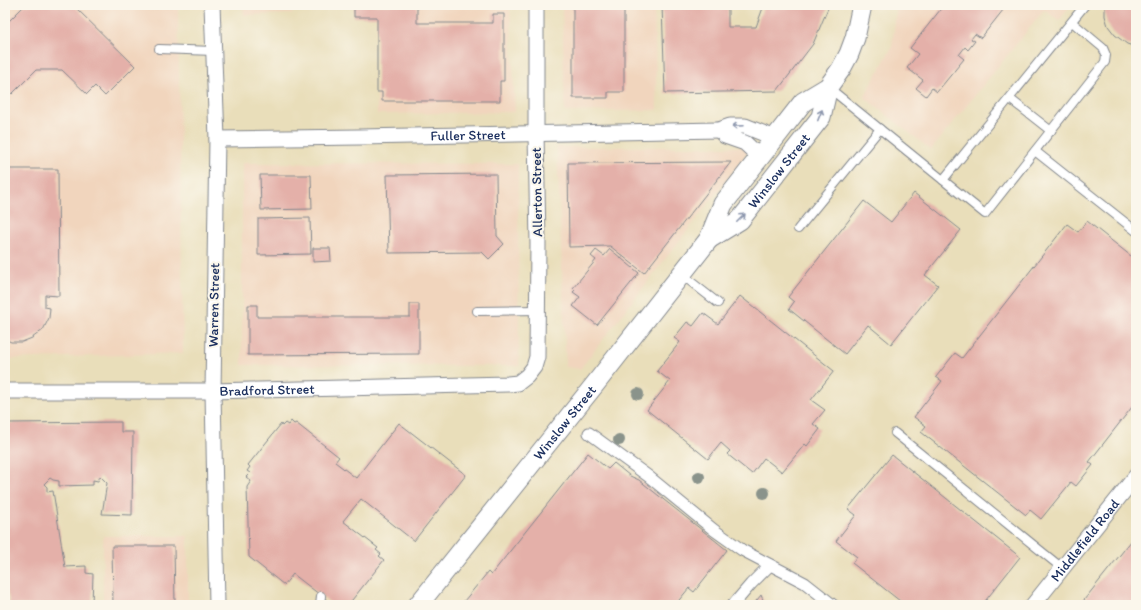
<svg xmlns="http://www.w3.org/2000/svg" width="1141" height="610" font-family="Itim,sans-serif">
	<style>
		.built { fill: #f1d5bd }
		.building { fill: #e4b0a9 }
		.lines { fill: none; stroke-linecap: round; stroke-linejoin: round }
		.service-casing { stroke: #82868c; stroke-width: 10 }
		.pedestrian-casing { stroke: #82868c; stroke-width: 13 }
		.minor-casing { stroke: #82868c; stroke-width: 17 }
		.tertiary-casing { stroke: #82868c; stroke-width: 21 }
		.service { stroke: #fff; stroke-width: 8 }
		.pedestrian { stroke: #fff; stroke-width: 11 }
		.minor { stroke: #fff; stroke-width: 15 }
		.tertiary { stroke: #fff; stroke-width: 19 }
		.tree { fill: #8a938b }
		.oneway { stroke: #8d97ae }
		.labels { text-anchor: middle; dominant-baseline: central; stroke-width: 4; stroke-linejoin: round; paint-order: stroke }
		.street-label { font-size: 14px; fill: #1b2f5e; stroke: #fbf7ec }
	</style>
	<rect width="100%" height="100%" fill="#fbf7ec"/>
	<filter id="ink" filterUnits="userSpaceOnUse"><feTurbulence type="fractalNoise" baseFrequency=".025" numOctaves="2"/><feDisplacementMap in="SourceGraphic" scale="8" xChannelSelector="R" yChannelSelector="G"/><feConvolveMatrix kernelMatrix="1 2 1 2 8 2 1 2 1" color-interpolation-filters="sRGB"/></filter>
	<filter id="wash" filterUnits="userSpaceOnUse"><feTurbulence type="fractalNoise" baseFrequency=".012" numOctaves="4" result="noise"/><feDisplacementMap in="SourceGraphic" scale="16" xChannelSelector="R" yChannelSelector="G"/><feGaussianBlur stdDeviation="0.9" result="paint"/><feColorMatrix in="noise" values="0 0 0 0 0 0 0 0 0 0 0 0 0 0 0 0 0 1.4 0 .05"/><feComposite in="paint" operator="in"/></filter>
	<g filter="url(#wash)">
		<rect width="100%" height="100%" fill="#e9deba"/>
		<g class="built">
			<path d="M5 5H178L183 353 5 359Z"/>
			<path d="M243 5H291L292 14 244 15Z"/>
			<path d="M354 5H510L515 112 377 114V17H354Z"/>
			<path d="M562 5H654L657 110 565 112Z"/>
			<path d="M897 5H1072L1059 20 1044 10 931 150 864 97 892 47Z"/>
			<path d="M557 147H752L580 369 566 367Z"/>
			<path d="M242 163 518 164 519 366 242 365Z"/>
			<rect x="103" y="536" width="85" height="69"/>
		</g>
		<g id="blocks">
			<g class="building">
				<path d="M25 5H73L135 66 105 96 95 86 87 94 62 70H36L12 94 5 87V25Z"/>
				<path d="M354 5H417V23H493V14H504V81H500V101H382V92H377V17H354Z"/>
				<path d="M573 5H624V92H608V98H573Z"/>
				<path d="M662 5H728V27H756L764 5H828V8L813 44 777 91 665 93Z"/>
				<path d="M944 5H1007L981 38 975 34 971 39 975 41 968 50 965 47 959 55 964 59 937 92 932 88 926 96 916 88 923 80 907 68 918 54 910 48Z"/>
				<path d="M1105 5H1136V47L1127 44 1115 35 1108 26 1105 16Z"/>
				<path d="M731 162 644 273 610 246 569 247 568 163Z"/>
				<path d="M5 169H58L59 296 45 295V307L50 308 49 318 43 330 32 338 22 342H11L5 339Z"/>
				<path d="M496 174 497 236 504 244 489 259 482 252 389 253 387 175Z"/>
				<path d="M260 175H311L312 209 261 210Z"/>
				<path d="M914 193 961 230 925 275 938 285 891 344 868 325 845 354 789 309 794 302 788 297 864 201 891 222Z"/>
				<path d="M310 218 311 254 258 255V219Z"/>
				<path d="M1087 221 1136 260V402L1089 462 1093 465 1076 486 1071 482 1041 519 1030 510 1026 515 921 432 926 426 914 417 942 381 936 377 955 353 962 358 1067 224 1078 232Z"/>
				<path d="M313 248H330L331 261 313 262Z"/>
				<path d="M610 249 639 273 597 325 573 306 580 297 573 292 575 290 573 288 596 260 591 256 596 250 604 256Z"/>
				<path d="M740 296 834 371 811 400 825 410 813 424 820 429 807 446 805 444 782 472 764 458 752 474 727 454 730 451 721 443 708 459 647 410 670 381 657 371 680 342 674 338 687 322 693 326 703 313 718 324Z"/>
				<path d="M410 304H419V354L248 355V305H257V317H410Z"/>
				<path d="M291 421 294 424 296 423 339 457 335 462 356 478 399 423 466 475 414 541 361 499 343 521 378 548 376 550 381 554 379 556 384 560 348 605H343L341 603 340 605 335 603 333 605 293 574 284 585 249 557 247 487 251 481 246 477 250 473 247 471 250 467 248 465 281 424 282 426 285 423 288 425Z"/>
				<path d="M121 422V432H133L132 515 102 514 107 483 100 476 98 481 93 480V485L59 486V481L53 480 50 478 44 484 47 487V492L53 491 65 567 86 566V573L93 574 92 605H10L5 580V423Z"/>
				<path d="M588 453 608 469 614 463 630 476 639 480 727 550 694 592 689 588 675 605H466L467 603 464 601 488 572 491 575Z"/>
				<path d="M892 455 1020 557 982 605H905L852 563 857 557 836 541 856 515 848 509Z"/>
				<path d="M1136 535V605H1080Z"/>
				<path d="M112 546H174L175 605H113Z"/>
				<path d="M761 595 765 605H753Z"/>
			</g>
		</g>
	</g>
	<g filter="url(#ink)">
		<use href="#blocks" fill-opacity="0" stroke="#82868c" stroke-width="1"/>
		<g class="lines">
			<defs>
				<g id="service">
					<path d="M159 49 214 51"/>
					<path d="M828 87 985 214 1105 62 1106 55 1103 48 1072 22"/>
					<path d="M1010 99 1051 131"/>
					<path d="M1035 151 1136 231"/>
					<path d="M943 180 1085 5"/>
					<path d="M798 229 880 129"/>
					<path d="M681 274 718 303"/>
					<path d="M477 311 538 310"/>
					<path d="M895 433 1062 568"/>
					<path d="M320 605 321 596"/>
				</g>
				<g id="pedestrian">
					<path d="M589 433 648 476 714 530 742 550 805 583 833 605"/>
					<path d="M733 605 751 584 770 565"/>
				</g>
				<g id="minor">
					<path d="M212 5 217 139 213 391 217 605"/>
					<path id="s1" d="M217 139 360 137 719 130"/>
					<path d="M760 157 745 143 725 136 719 130 730 126H745L775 138"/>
					<path id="s2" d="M5 391H213L508 384 518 383 527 376 534 367 537 357 538 244 536 133V5"/>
					<path id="s3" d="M1033 605 1136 476"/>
				</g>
				<g id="tertiary">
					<path id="s4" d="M709 239 740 220 821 117 828 87"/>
					<path id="s5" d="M418 605 596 383 709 239 723 204 775 138 803 102 828 87 841 69 849 54 855 38 862 5"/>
				</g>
			</defs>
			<use href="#service" class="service-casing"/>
			<use href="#pedestrian" class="pedestrian-casing"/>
			<use href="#minor" class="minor-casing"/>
			<use href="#tertiary" class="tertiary-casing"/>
			<use href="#service" class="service"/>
			<use href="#pedestrian" class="pedestrian"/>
			<use href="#minor" class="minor"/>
			<use href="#tertiary" class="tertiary"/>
		</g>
		<g class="tree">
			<circle cx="638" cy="394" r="6"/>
			<circle cx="619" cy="440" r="6"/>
			<circle cx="699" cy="477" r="6"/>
			<circle cx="764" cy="493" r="6"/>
		</g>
		<defs><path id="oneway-shaft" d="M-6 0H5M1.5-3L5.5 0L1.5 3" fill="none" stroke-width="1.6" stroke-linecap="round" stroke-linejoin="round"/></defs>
		<g class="oneway">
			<use href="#oneway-shaft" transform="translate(820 115) rotate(-68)"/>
			<use href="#oneway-shaft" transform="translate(738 126) rotate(178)"/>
			<use href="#oneway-shaft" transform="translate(741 218) rotate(-45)"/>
		</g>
	</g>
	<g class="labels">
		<g class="street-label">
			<text stroke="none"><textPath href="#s1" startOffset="251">Fuller Street</textPath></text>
			<text stroke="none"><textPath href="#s4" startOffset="99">Winslow Street</textPath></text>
			<text transform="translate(537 192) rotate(-91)">Allerton Street</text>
			<text transform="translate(214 305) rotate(-89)">Warren Street</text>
			<text stroke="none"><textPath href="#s2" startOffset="262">Bradford Street</textPath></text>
			<text stroke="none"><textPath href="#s5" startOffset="234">Winslow Street</textPath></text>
			<text stroke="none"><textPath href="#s3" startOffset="83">Middlefield Road</textPath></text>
		</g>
	</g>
	<rect width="1141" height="610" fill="none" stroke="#fbf7ec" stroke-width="20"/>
</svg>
